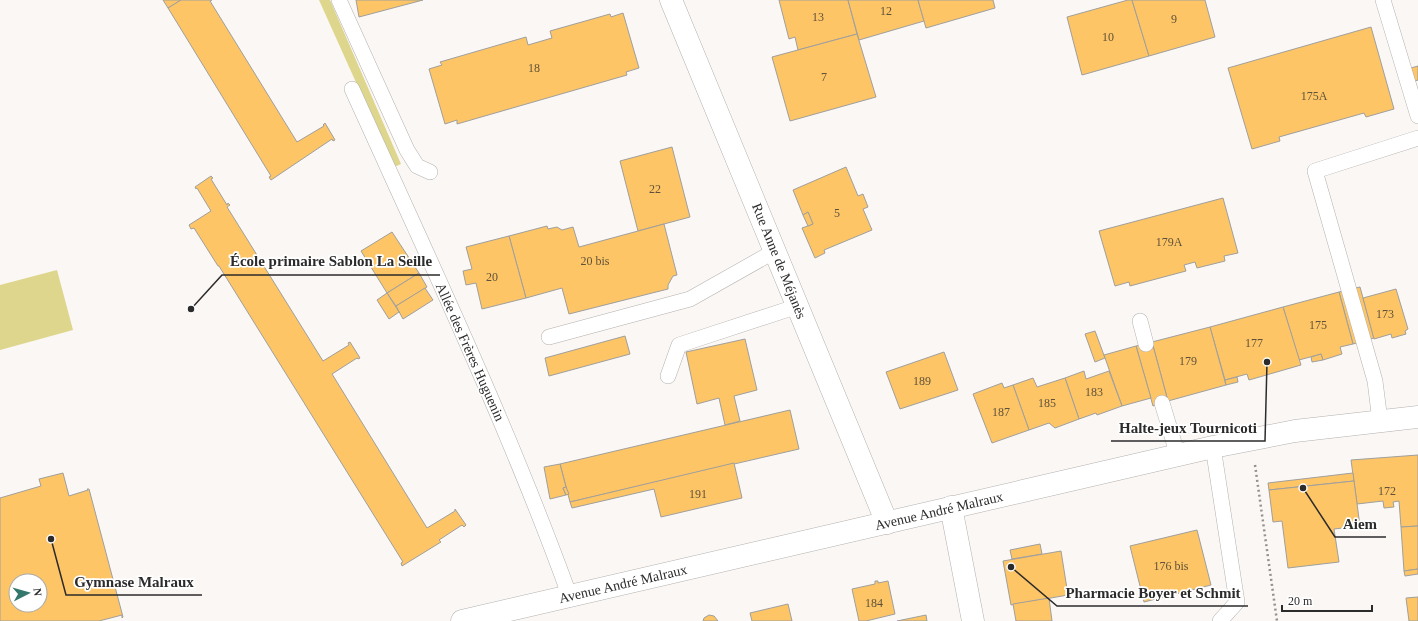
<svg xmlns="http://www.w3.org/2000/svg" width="1418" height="621" font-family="'Times New Roman',serif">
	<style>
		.green { fill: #ddd68c }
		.building { fill: #fdc566; stroke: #a09f9c; fill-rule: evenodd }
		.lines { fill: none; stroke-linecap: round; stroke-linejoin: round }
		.lane-casing { stroke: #b4b1af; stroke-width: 16 }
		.street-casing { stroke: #b4b1af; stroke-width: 23 }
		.secondary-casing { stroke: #b4b1af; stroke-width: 23 }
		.path { stroke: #939190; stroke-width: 2.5; stroke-dasharray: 2 3; stroke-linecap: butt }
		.lane { stroke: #fff; stroke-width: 15 }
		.street { stroke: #fff; stroke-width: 22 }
		.secondary { stroke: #fff; stroke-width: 22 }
		.labels { text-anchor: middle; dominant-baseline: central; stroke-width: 3.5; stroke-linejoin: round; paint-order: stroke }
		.number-label { font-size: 12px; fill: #60523a }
		.street-label { font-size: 14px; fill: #2c2b2b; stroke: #fff }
		.leader { fill: none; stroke: #2c2b2b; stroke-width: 1.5 }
		.callout-dot { fill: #2c2b2b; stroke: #fff; stroke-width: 1.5 }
		.callout-label { font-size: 15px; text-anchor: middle; font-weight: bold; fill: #2c2b2b; stroke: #fff; stroke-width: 3.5; stroke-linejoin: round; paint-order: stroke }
	</style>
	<rect width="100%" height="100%" fill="#faf7f5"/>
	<g class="green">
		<path d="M319 0H330L401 164 394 167Z"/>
		<path d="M57 270 73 330 0 350V285Z"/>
	</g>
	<g class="building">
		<path d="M163 0H181L168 8Z"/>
		<path d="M181 0H212L210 1 297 142 324 126 323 125 325 123 335 140 333 141 332 139 271 180 269 177 271 176 168 8Z"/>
		<path d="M356 0H423L359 17Z"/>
		<path d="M779 0H848L857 34 798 50 795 37 789 39Z"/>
		<path d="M848 0H918L924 21 859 40Z"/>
		<path d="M918 0H993L995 8 926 28Z"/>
		<path d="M1128 0H1132L1149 56 1082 75 1067 17Z"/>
		<path d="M1132 0H1205L1215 37 1149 56Z"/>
		<path d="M623 13 639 68 626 72 627 75 457 124V120L445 124 429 69 442 65 440 62 526 37 528 45 552 38 550 31 610 14 611 17Z"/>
		<path d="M1371 27 1394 109 1366 117 1364 113 1279 137 1280 141 1252 149 1228 68Z"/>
		<path d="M857 34 876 97 790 121 772 57Z"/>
		<path d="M1418 66V80L1415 81 1411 68Z"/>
		<path d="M672 147 690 217 638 231 620 161Z"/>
		<path d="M846 167 858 196 863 194 868 207 863 209 872 230 824 250 825 253 815 258 802 228 813 224 808 212 803 215 793 190Z"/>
		<path d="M211 176 213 178 211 179 227 205 228 203 230 205 227 207 323 361 349 345 348 343 350 342 360 358 358 359 357 358 332 374 427 528 455 511V509L466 525 464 527 462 525 439 540 441 542 402 566 401 563 403 562 219 266H218L194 228 191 229 189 225 211 211 197 188 196 189 195 187Z"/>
		<path d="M1223 198 1238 253 1224 256 1225 261 1197 268 1195 262 1184 265 1186 271 1130 286 1129 282 1115 286 1099 231Z"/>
		<path d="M808 212 813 224 808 226 803 215Z"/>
		<path d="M664 224 677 275 673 276 668 285V289L569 314 562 288 526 298 509 236 547 226 548 229 557 227 562 230 573 227 579 247Z"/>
		<path d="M392 232 419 273 387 293 361 251Z"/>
		<path d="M509 236 526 298 482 309 476 283 466 285 463 271 472 269 466 247Z"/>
		<path d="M419 273 427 287 396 306 387 293Z"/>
		<path d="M1360 287 1374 338 1353 344 1339 292Z"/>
		<path d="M425 288 433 300 403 319 396 306Z"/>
		<path d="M1396 289 1408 329 1405 331 1406 334 1392 338 1391 334 1374 339 1363 298Z"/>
		<path d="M1339 292 1353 344 1340 347 1342 354 1323 360 1321 354 1299 360 1283 307Z"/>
		<path d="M387 293 399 312 389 319 377 300Z"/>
		<path d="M1283 307 1301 365 1249 380 1247 374 1225 380 1210 327Z"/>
		<path d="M1210 327 1226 385 1168 401 1152 342Z"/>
		<path d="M1095 331 1105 358 1095 362 1085 334Z"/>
		<path d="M625 336 630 354 549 376 545 358Z"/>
		<path d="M745 339 757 390 734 396 740 421 725 425 719 398 697 404 686 352Z"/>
		<path d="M1152 342 1168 401 1153 406 1136 346Z"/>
		<path d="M1136 346 1151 398 1122 406 1104 355Z"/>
		<path d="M944 352 958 390 900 409 886 372Z"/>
		<path d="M1321 354 1323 360 1312 362 1311 357Z"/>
		<path d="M1084 371 1086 379 1109 371 1122 406 1097 415 1096 413 1079 419 1065 378Z"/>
		<path d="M1237 377 1238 382 1226 385 1225 380Z"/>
		<path d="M1033 378 1037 387 1065 378 1079 419 1055 428 1049 423 1029 430 1013 385Z"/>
		<path d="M1002 383 1004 388 1013 385 1029 430 992 443 973 394Z"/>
		<path d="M790 410 799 449 570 502 560 464Z"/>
		<path d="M1418 455V526L1401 527 1399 501 1393 502 1394 507 1384 508 1383 501 1357 504 1351 460Z"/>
		<path d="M734 463 742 498 661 517 654 489 572 508 570 502Z"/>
		<path d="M560 464 566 487 563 488 566 495 550 499 544 467Z"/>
		<path d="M63 473 69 496 88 490 87 489H89L123 617 122 618V615L99 621H0V498L41 486 39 479ZM16 581H40V605H16Z"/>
		<path d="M1353 473 1354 481 1269 490 1268 483Z"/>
		<path d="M1354 481 1360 526 1334 529 1339 562 1288 568 1282 521 1273 522 1269 490Z"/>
		<path d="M566 487 569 494 566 495 563 488Z"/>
		<path d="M1418 526V569L1404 571 1401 527Z"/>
		<path d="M1197 530 1211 585 1144 602 1130 546Z"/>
		<path d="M1040 544 1042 554 1012 559 1010 550Z"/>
		<path d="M1061 551 1068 595 1011 605 1003 561Z"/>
		<path d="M1418 569V574L1405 576 1404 571Z"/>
		<path d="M875 581H878V583L888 581 895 614 866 621H859L852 589 875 584Z"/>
		<path d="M1418 597V621H1409L1406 598Z"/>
		<path d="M1049 598 1052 621H1016L1013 604Z"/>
		<path d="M788 604 792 621H752L750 613Z"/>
		<path d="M709 615 714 616 718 621H703L704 618Z"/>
		<path d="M926 615 927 621H897Z"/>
	</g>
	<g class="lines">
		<defs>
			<g id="lane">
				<path d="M339 0 407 150 417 166 430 172"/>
				<path d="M1383 0 1418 116"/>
				<path d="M352 89C428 257 507 423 570 597"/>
				<path d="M1140 321 1146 344"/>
				<path d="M549 337 690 299 775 251"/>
				<path d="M668 376 679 345 798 306"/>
				<path d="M1162 403 1178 456"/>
				<path d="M1380 421 1375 381 1315 171 1418 138"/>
				<path d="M1213 447 1237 602 1220 621"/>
			</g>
			<g id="street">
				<path d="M671 0 887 523"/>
				<path d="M951 507 973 621"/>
			</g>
			<path id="secondary" d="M462 621 1213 447 1295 431 1418 417"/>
		</defs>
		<use href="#lane" class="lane-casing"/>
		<use href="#street" class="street-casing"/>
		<use href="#secondary" class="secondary-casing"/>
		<path class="path" d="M1255 465 1277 621"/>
		<use href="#lane" class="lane"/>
		<use href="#street" class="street"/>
		<use href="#secondary" class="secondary"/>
	</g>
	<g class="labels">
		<g class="number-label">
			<text x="886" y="11">12</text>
			<text x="818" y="17">13</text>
			<text x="1174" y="19">9</text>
			<text x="1108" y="37">10</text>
			<text x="534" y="68">18</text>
			<text x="824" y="77">7</text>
			<text x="1314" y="96">175A</text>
			<text x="655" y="189">22</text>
			<text x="837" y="213">5</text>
			<text x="1169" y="242">179A</text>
			<text x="595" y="261">20 bis</text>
			<text x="492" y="277">20</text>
			<text x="1385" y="314">173</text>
			<text x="1318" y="325">175</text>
			<text x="1254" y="343">177</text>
			<text x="1188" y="361">179</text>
			<text x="922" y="381">189</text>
			<text x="1094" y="392">183</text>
			<text x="1047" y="403">185</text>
			<text x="1001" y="412">187</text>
			<text x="1387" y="491">172</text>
			<text x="698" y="494">191</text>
			<text x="1171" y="566">176 bis</text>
			<text x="874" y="603">184</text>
		</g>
		<g class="street-label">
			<text transform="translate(779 261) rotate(68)">Rue Anne de Méjanès</text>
			<text transform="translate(470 352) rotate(66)">Allée des Frères Huguenin</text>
			<text transform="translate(939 511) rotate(-13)">Avenue André Malraux</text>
			<text transform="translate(623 584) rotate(-13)">Avenue André Malraux</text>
		</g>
	</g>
	<path class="leader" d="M191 309L222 275H440M1267 362L1265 441H1111M1303 488L1335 537H1386M51 539L66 595H202M1011 567L1057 606H1248"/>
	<g class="callout-dot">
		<circle cx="191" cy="309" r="4"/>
		<circle cx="1267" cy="362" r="4"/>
		<circle cx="1303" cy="488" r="4"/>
		<circle cx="51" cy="539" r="4"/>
		<circle cx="1011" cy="567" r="4"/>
	</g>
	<g class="callout-label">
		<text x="331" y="266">École primaire Sablon La Seille</text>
		<text x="1188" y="433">Halte-jeux Tournicoti</text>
		<text x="1360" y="529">Aiem</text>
		<text x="134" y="587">Gymnase Malraux</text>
		<text x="1153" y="598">Pharmacie Boyer et Schmit</text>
	</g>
	<g transform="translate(28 593) rotate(84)"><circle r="19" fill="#ffffff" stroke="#abaaaa"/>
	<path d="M0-3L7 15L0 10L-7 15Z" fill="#34786b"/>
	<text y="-6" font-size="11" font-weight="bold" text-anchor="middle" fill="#2c2b2b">N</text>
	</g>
	<path d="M1282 605v6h90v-6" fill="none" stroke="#2c2b2b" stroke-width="2"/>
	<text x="1288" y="605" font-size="12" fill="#2c2b2b" stroke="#ffffff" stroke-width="3" paint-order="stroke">20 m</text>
</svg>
